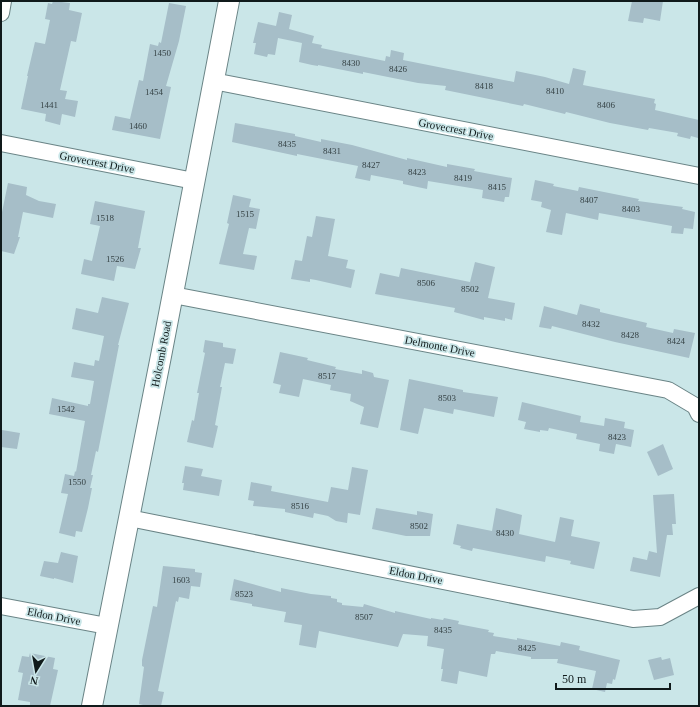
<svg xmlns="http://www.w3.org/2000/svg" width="700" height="707" font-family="Georgia,serif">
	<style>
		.building { fill: #a6bec8 }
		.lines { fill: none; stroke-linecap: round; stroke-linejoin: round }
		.minor-casing { stroke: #6a8486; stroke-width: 18 }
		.tertiary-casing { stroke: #6a8486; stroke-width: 22 }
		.minor { stroke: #fff; stroke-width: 16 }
		.tertiary { stroke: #fff; stroke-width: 20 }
		.labels { text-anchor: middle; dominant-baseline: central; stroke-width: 3.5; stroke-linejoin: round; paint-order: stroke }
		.number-label { font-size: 9px; fill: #364346 }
		.street-label { font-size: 11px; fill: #101a1b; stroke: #cae6e8 }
	</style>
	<rect width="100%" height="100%" fill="#cae6e8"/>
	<g class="building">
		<path d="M53 1 70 3 69 10 82 13 76 42 71 41 60 90 67 91 65 99 78 101 75 117 62 114 60 125 45 121 46 114 21 109 28 76H27L35 42 45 44 50 20 45 19 48 3 52 4Z"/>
		<path d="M632 1H663L660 21 644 18 643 23 628 21Z"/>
		<path d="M169 3 186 6 179 41 166 86 171 87 160 139 112 130 115 116 130 119 139 80 143 81 150 44 158 46 159 42 161 43Z"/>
		<path d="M279 12 292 15 289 29 314 36 312 43 322 45 321 48 385 61 386 56 390 57 391 50 404 53 403 60 514 82 516 71 545 77 569 84 573 68 586 71 583 85 655 99 654 103 656 104 655 110 699 120 698 138 691 136 690 139 677 136 678 133 649 128 648 130 610 123 566 112 565 114 524 104 523 106 445 90 446 86 418 83 363 72V74L318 65V66L312 65 299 62 302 43 278 38 275 55 268 54 267 57 254 54 256 43H253L258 22 276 26Z"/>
		<path d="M235 123 295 134V136L321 142V139L352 145 407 160V158L447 167V164L475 169 474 171 512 178 509 197H505L504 202 482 198 483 190 428 181 427 189 403 184V181L371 175 370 181 355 178 358 166 297 154V156L232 142Z"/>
		<path d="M535 180 554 184 553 186 578 191 579 187 639 199 638 201 683 207 682 209 695 212 693 229 684 228 683 234 671 233 672 226 599 213 598 220 566 213 562 235 546 232 551 210 541 207 542 202 531 200Z"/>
		<path d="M8 183 27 187 26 195 39 201 56 204 53 218 23 212 18 237H20L14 254 1 251V217Z"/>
		<path d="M233 195 251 199 249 207 260 209 256 229 249 228 243 254 257 256 254 270 219 264 229 224 227 223Z"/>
		<path d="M95 201 145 211 138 248H141L135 269 117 266 114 281 81 274 84 259 92 261 100 226 90 224Z"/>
		<path d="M316 216 335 219 328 256 348 260 346 268 355 270 351 288 316 280 310 279V282L291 279 295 260 302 261 307 236 312 237Z"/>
		<path d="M475 262 495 267 488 298 515 303 512 320 505 318V321L484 317V320L454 312 455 308 375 294 380 273 399 277 401 268 470 282Z"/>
		<path d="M102 297 129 303 118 345H119L98 452 96 451 91 475H93L90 488H92L88 508 82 532 76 531 75 537 59 533 68 494 61 493 65 474 74 476 75 471 76 472 85 421 49 414 52 398 88 406V404H90L94 381 71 377 74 362 94 366 95 360 99 361 104 336 72 329 76 308 98 313Z"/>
		<path d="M580 304 600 309V312L647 323 646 327 673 333 674 329 695 333 689 358 615 342 552 326 551 329 539 327 544 306 577 315Z"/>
		<path d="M205 340 223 343V347L236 349 233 364 225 363 220 387H222L215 425 218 426 213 448 187 442 192 420 194 421 199 393H197L205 353 203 352Z"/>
		<path d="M280 352 308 358 307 360 336 367 335 369 362 374V370L373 373 374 377 389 380 378 428 360 424 364 407 350 401 351 394 330 390 331 385 303 379 299 397 279 393 281 385 273 383Z"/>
		<path d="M409 379 463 390V392L498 397 494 417 454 409 453 414 424 408 418 434 400 430Z"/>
		<path d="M522 402 581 416 580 422 604 426 605 418 625 422 624 428 634 430 631 447 616 444 614 454 599 451 600 444 576 439 577 434 549 428 548 431 540 430V432L524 429 526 422 518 420Z"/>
		<path d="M2 430 20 433 17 449 1 447V432Z"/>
		<path d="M663 444 673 469 658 476 647 452Z"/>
		<path d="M185 466 203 469 201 476 222 480 219 496 183 490 184 483H182Z"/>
		<path d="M352 467 368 470 360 515 348 513 347 523 336 521 328 516 314 513 313 518 285 512V509L253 506 254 501 248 500 251 482 272 486 271 491 328 502 331 487 348 490Z"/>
		<path d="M674 494 676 524H672L673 535H667L660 577 630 571 633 557 647 560 649 551 657 553 653 495Z"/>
		<path d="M376 508 417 515V511L433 514 430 536H406L372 529Z"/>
		<path d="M496 508 522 515 519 534 555 542 560 517 574 520 571 536 600 542 594 569 570 564 571 561 546 556 545 562 473 548 472 551 460 548 461 546 453 544 457 524 492 531Z"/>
		<path d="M61 552 78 556 73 583 54 578V579L40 576 44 561 58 563Z"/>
		<path d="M163 566 195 569V572L202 573 200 587 191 586 189 599 179 597 178 602 176 601 158 691 164 692 161 706H143V705L139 704 144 667 142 666V660L153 606 157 607Z"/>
		<path d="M234 579 281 592V588L311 594 331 596V598L337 599V602L342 603V605L363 607 364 604 395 613V611L431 619V618L443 620 444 618 459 621 458 624 489 630 488 632 494 633 493 636 517 640V638L560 646 561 642 580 646 579 650 620 660 615 680 613 679 612 684 607 683 605 692 592 689 596 671 557 663 558 659H531V657L496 651 495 654H491L487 677 459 671 457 684 441 681 443 669H441L444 649 427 646 428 636 403 634 398 647 319 631 316 648 299 645 302 625 284 622 286 612 252 606V604L230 600Z"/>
		<path d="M30 653 55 658 53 669 58 670 50 706H30V702L18 700 23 673 18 672 22 656 29 657Z"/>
		<path d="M661 657 662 660 670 658 674 675 654 680 648 660Z"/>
	</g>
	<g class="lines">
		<defs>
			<g id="minor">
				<path d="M1 13 3 1"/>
				<path d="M213 81 699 176"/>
				<path d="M1 143 194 181"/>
				<path d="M173 295 668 390 695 406 699 414"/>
				<path d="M129 518 633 619 660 617 699 596"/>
				<path d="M1 606 107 626"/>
			</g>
			<path id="tertiary" d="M92 706 161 356 229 1"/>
		</defs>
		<use href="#minor" class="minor-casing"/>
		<use href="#tertiary" class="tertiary-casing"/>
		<use href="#minor" class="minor"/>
		<use href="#tertiary" class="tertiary"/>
	</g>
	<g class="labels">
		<g class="number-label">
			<text x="162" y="53">1450</text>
			<text x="351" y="63">8430</text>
			<text x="398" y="69">8426</text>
			<text x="484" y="86">8418</text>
			<text x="555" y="91">8410</text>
			<text x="154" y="92">1454</text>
			<text x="49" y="105">1441</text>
			<text x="606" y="105">8406</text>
			<text x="138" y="126">1460</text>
			<text x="287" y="144">8435</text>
			<text x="332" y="151">8431</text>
			<text x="371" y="165">8427</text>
			<text x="417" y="172">8423</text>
			<text x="463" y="178">8419</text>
			<text x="497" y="187">8415</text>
			<text x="589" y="200">8407</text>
			<text x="631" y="209">8403</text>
			<text x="245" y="214">1515</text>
			<text x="105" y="218">1518</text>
			<text x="115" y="259">1526</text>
			<text x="426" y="283">8506</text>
			<text x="470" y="289">8502</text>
			<text x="591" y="324">8432</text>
			<text x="630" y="335">8428</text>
			<text x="676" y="341">8424</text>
			<text x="327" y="376">8517</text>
			<text x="447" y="398">8503</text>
			<text x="66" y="409">1542</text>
			<text x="617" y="437">8423</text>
			<text x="77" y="482">1550</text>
			<text x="300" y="506">8516</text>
			<text x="419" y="526">8502</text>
			<text x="505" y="533">8430</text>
			<text x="181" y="580">1603</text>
			<text x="244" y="594">8523</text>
			<text x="364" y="617">8507</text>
			<text x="443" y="630">8435</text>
			<text x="527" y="648">8425</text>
		</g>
		<g class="street-label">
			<text transform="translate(456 129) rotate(11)">Grovecrest Drive</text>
			<text transform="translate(97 162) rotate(11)">Grovecrest Drive</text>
			<text transform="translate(440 346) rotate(11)">Delmonte Drive</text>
			<text transform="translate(161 354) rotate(-79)">Holcomb Road</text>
			<text transform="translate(416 575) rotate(11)">Eldon Drive</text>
			<text transform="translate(54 616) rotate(11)">Eldon Drive</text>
		</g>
	</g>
	<rect width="700" height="707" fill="none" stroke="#101a1b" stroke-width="4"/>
	<g transform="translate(36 671) rotate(191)" stroke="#cae6e8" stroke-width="3" paint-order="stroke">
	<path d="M0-3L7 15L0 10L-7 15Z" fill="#101a1b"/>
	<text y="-6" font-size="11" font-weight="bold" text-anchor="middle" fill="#101a1b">N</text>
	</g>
	<path d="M556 683v6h114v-6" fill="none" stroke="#101a1b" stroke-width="2"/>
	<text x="562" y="683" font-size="12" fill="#101a1b" stroke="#cae6e8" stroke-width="3" paint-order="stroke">50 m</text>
</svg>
